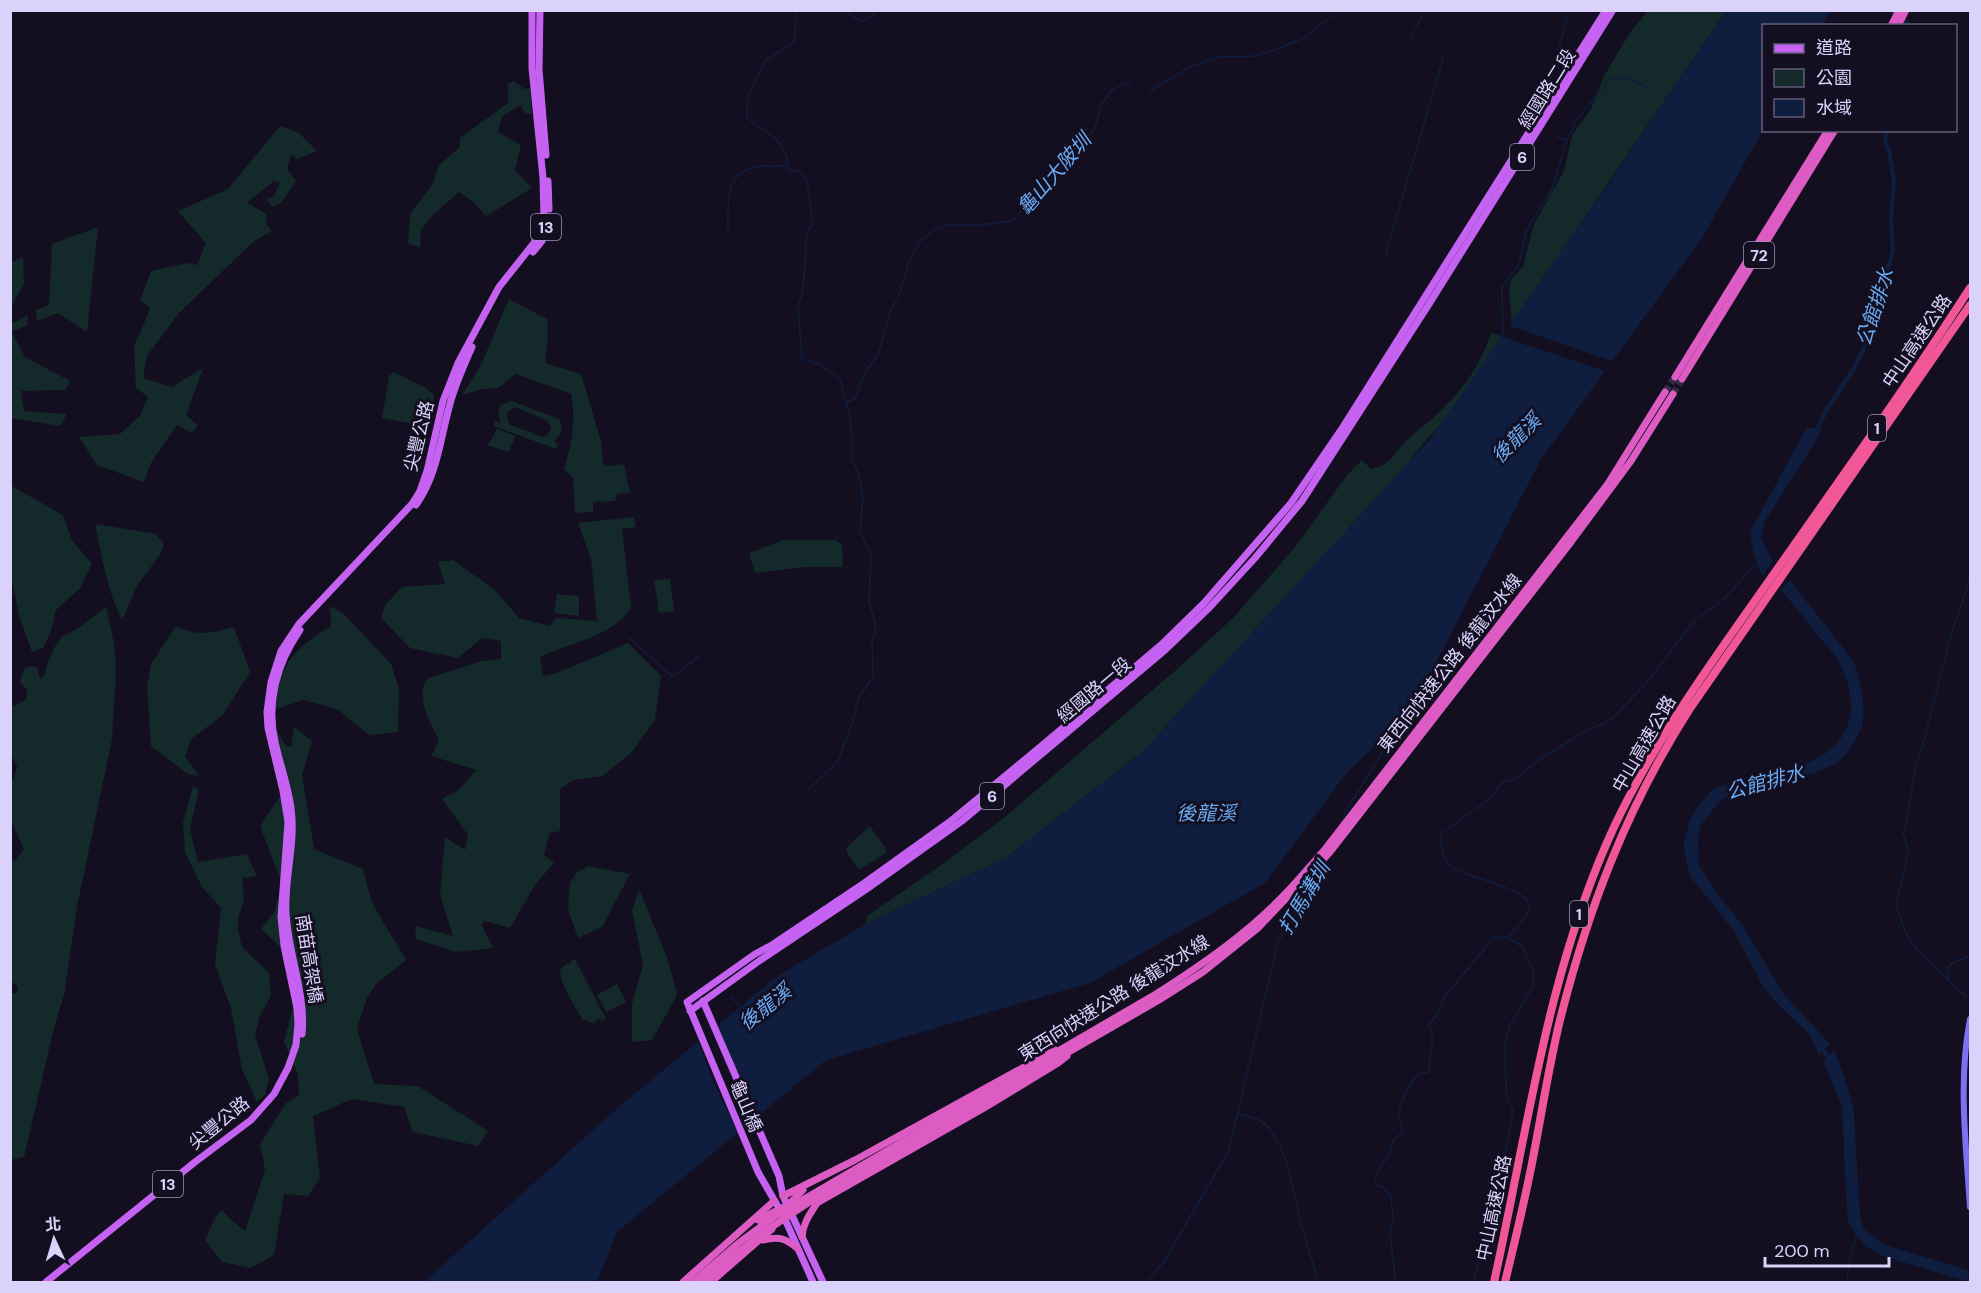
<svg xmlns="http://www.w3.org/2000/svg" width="1981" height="1293" font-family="'DM Sans','Noto Sans TC',sans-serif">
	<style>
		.green { fill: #13292a; fill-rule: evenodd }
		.water { fill: #0f1e3f }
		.pier { fill: #130f20 }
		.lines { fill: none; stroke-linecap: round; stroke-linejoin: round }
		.stream { stroke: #0f1e3f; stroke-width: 1.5 }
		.canal { stroke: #0f1e3f; stroke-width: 4.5 }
		.trunk-tunnel { stroke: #312c41; stroke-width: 7; stroke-dasharray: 7 3.5; stroke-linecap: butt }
		.secondary { stroke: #7d71f3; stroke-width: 6 }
		.primary { stroke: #c662f2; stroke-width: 7 }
		.trunk { stroke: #dc5cc4; stroke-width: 7 }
		.motorway { stroke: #f15797; stroke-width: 8 }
		.trunk-bridge { stroke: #dc5cc4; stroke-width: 7 }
		.labels { text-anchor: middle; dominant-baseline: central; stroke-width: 6; stroke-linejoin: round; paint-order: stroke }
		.shield { fill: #130f20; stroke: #9e98b9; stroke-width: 1.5 }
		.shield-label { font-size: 16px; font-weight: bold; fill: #dad2fb }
		.street-label { font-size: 18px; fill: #dad2fb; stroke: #130f20 }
		.water-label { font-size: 20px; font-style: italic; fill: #69aaf3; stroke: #130f20 }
	</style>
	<rect width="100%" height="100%" fill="#130f20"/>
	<g class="green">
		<path d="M1648 11H1726L1512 323 1509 294 1511 280 1523 266 1534 224 1564 171 1572 135 1591 109 1604 76 1631 31Z"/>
		<path d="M514 81 524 89 530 88 532 114 525 113 521 105 502 116 498 132 521 145 515 170 532 188 486 216 473 202 459 192 432 216 421 230 420 248 408 243 410 214 432 185 439 165 460 147V138L508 103V84Z"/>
		<path d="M280 126 299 133 317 151 298 159 291 155 287 169 296 181 281 203 272 207 267 199 273 197 280 183 274 181 247 203 267 214 266 224 272 231 253 242 179 313 147 356 143 378 172 387 203 368 186 415 198 425 192 433 177 425 151 463 144 482 97 465 79 437 120 434 140 416 148 397 136 388 134 346 144 324 150 307 140 301 151 271 189 263 197 265 206 243 178 211 228 189Z"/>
		<path d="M98 227 87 332 58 313 37 321 36 310 49 305 52 244Z"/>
		<path d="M23 258 24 284 11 306V262Z"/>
		<path d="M509 299 547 319 548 337 545 363 581 374 601 441 603 464 609 466 624 464 630 493 617 494 615 501 593 502V512L575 513 573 478 564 469C572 444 576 420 571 394L516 374 498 388 483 389 462 395 481 365Z"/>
		<path d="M28 315 27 325 12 332 25 357 70 381 65 390 21 391 24 411 67 414 60 426 11 418V323L15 322Z"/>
		<path d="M1491 333 1502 336 1452 412 1422 445 1367 515 1142 752 1007 857 866 924 867 916 941 865 1004 818 1176 670 1234 617 1296 546 1347 475 1362 460 1371 469C1390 466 1394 453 1406 441 1416 431 1428 423 1438 413 1463 390 1480 366 1491 333Z"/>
		<path d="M394 372 426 388 434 395 430 427 382 418 389 376Z"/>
		<path d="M512 401 559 419C564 428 561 435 554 442L558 444 556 449 494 426 495 421 501 423 498 412 501 405ZM515 407 548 421 551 428 548 435 543 437 510 425 507 418V412Z"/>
		<path d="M497 429 516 436 508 452 488 445Z"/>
		<path d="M10 485 63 515 72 540 92 564 80 588 56 610 51 631 43 648 32 652 19 615 11 576Z"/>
		<path d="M634 517 636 527 622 529 631 607C617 635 567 644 540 657L543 676 557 673 628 643 661 676 655 720 632 752 603 776 573 780 560 789V831L550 833 544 855 554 863 535 885 510 928 485 921 481 924 493 948 456 952 416 939 415 926 453 936 440 895 445 837 465 850 468 835 442 799 459 790 476 770 431 756 439 741C431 723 414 697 428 678L482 661 501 659V641L482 638 458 658 410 648 381 618 385 605 402 587 445 584 438 562 453 560 495 590 519 618 550 626 556 618 597 621 591 559 578 523Z"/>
		<path d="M95 524 156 534 164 544 161 553 137 586 122 620C107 591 102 556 95 524Z"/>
		<path d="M783 540H836L842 545 843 567H803L755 573 749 553Z"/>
		<path d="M670 579 674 611 659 613 654 580Z"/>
		<path d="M557 594 579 596V616L554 613Z"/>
		<path d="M330 606 344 614 391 664 399 689 398 732 369 735 337 709 303 700 276 709C275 667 297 646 331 626Z"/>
		<path d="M106 607 114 643 116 671 112 739 77 907 64 995 54 1028 24 1157 11 1160 10 993H17L18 987 14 983H11L10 861 16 860 24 849 11 821V781L14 778 17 766 11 755V711L12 707 27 699V690L20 682 24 669 29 666 37 667 40 678 44 676 47 665 54 648 62 637 80 627Z"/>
		<path d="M176 626C199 637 210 633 234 627L250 672 222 716 191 739 185 756 199 776 188 774 151 746 147 687 151 664Z"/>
		<path d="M274 725 286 746 291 747 294 727 312 741 302 775 314 849 363 869 372 903 406 960 376 984 367 998 357 1029 374 1084 418 1086 488 1131 478 1146 413 1132 404 1107 352 1099 313 1116 320 1178 308 1196 284 1194 274 1255 251 1268 222 1262 205 1240 215 1218 221 1210 245 1232 265 1169 260 1144 286 1103 299 1095 298 1075 284 1042 296 995 286 952 261 929 275 911 282 883 260 826 282 793Z"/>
		<path d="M193 786 199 789 190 830 198 862 247 854 257 876 242 878 244 901 238 917V930L242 947 269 973 271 996 260 1016 255 1035 269 1079 265 1095 257 1102 242 1069 231 1008 215 965 221 908 202 887 185 852 183 823Z"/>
		<path d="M869 827 871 828 887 850 886 853 859 870 846 851 847 847Z"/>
		<path d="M588 866 630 874 602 927 578 938 568 909 570 883 576 873Z"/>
		<path d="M639 889 668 960 677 995 652 1040 632 1042V1004L643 965 632 911Z"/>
		<path d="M575 959 606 1019 601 1022 600 1018 593 1023 582 1019C577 1010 559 981 560 972 561 966 566 964 571 963V961Z"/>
		<path d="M617 984 626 1002 606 1012 597 995Z"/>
	</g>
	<g class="water">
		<path d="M1726 11H1831L1822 25 1764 26 1763 130 1702 238 1541 459 1411 711 1347 772 1266 882 1090 983 826 1060 617 1232 597 1282H424L621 1105 779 975 866 924 1007 857 1142 752 1431 438 1606 187Z"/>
		<path d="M1807 427 1822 431 1765 521 1761 538 1773 561 1762 576 1753 551 1750 532Z"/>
		<path d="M1790 580 1854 662 1861 686 1864 713 1862 727 1850 749 1836 764 1817 772 1726 797 1719 802 1700 826 1698 843 1699 865 1717 893 1743 926 1782 992 1830 1044 1819 1055 1808 1033 1774 1000 1761 983 1734 931 1690 876 1685 854 1684 841 1690 820 1696 809 1712 790 1726 785 1810 762C1855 741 1860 704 1839 662 1834 653 1826 645 1819 637 1807 621 1794 605 1781 590Z"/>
		<path d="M1835 1050 1849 1092 1854 1113 1860 1218 1864 1229 1885 1245 1968 1270 1969 1282 1883 1256 1865 1246 1851 1227 1848 1221 1846 1193 1842 1107 1823 1061Z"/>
	</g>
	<g class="pier">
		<path d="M1507 325 1615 362 1608 372 1499 336Z"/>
		<path d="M714 1024 756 1121 739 1136 712 1078 697 1038Z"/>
	</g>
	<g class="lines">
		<g class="stream">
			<path d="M844 10 861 21 871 17 878 10"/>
			<path d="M1410 38 1426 10"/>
			<path d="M1550 84 1569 10"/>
			<path d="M1148 92 1192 66 1219 57 1254 56 1280 48 1304 38 1319 25 1341 10"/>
			<path d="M1557 136 1566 140"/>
			<path d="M788 165 789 171 796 170 803 175 807 180 813 224 807 232 803 290 798 308 802 359 819 364 840 379 850 417 852 441V460L859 475 863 498 860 532 871 556 869 600 876 627 872 643 873 677 859 697 853 721 838 761 808 790"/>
			<path d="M728 229C728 205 724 173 755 167 766 165 777 168 788 165 786 138 765 133 747 118L748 95 765 61 794 42 797 10"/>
			<path d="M1386 253 1443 59"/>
			<path d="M1503 337 1502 287 1519 264 1526 231 1552 189 1567 140 1577 119 1610 79 1628 78 1648 87"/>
			<path d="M847 402 855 399 865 372 878 355 891 310 899 295 909 262 919 243 935 229 948 225H980L1011 221 1017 217 1038 188 1066 163 1095 128 1101 105 1113 89 1131 82"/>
			<path d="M628 637 672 676C683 673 690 661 701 655"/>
			<path d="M1341 824 1346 810 1380 757 1397 724"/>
			<path d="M1949 979 1947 968C1955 960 1960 959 1970 957"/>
			<path d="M730 997 740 1006"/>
			<path d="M1966 997 1917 950 1907 936 1896 906 1908 852 1903 832 1906 825 1915 769 1925 737 1950 638 1970 579"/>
			<path d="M1239 1114C1249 1117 1261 1118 1268 1127 1289 1152 1292 1189 1300 1219 1305 1241 1313 1261 1318 1282"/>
			<path d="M1147 1282 1164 1262 1229 1150 1278 942 1322 876 1329 857"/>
			<path d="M1397 1282 1395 1277 1390 1232 1393 1218 1391 1196 1382 1187 1375 1185V1181L1381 1165 1389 1157 1392 1142 1403 1131C1403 1128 1401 1125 1400 1122 1395 1109 1410 1084 1418 1074L1429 1072C1428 1055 1437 1040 1429 1025L1438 1013 1444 997 1482 952 1492 938 1508 937C1514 929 1529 917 1529 906 1531 888 1460 877 1449 865 1442 858 1441 844 1440 834L1488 800 1503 782 1515 779 1540 759 1584 732 1603 724 1613 718 1649 680 1694 621 1725 598 1758 562"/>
			<path d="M1473 1282 1493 1215 1513 1112 1506 1092 1505 1045 1509 1027 1532 988 1534 974 1523 947 1508 938"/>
			<path d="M1847 1282 1850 1258 1857 1234"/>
		</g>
		<g class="canal">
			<path d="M1890 10 1907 23V26"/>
			<path d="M1815 433 1827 409 1854 368 1869 337 1893 251 1891 217 1894 182 1890 155 1885 140 1887 130"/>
			<path d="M1820 1046 1831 1061"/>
		</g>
		<g class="trunk-tunnel">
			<path d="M1665 392 1675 377"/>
			<path d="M1673 394 1682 379"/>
		</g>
		<path class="secondary" d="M1970 1019C1958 1081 1966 1145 1970 1207"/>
		<g class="primary">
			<path d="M540 10 539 69 546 155"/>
			<path d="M548 181 549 209"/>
			<path d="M533 252 542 241 548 222"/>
			<path d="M416 505C438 474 440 439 450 404 455 385 464 365 472 347"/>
			<path d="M300 630C277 663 266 702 275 742 280 764 288 786 291 808 296 844 284 878 286 913 288 954 306 993 302 1034"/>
			<path d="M703 1001 779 1176 783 1196 823 1282"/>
			<path d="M690 1011 759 961 871 886 962 821 1165 650 1209 608 1255 558 1302 501 1429 304 1613 10"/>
			<path d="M46 1282 195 1162 251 1120 274 1094 288 1068 296 1045 298 1024 297 1008 284 946 281 917 288 822 283 791 268 728 267 712 271 682 281 651 299 624 412 504 420 491 427 471 443 401 458 363 499 287 534 243 544 220 543 178 532 68V10"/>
			<path d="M813 1282 784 1217 758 1172 687 1002 755 954 772 945 860 886 952 820 1045 743 1161 645 1204 603 1291 503 1341 430 1606 10"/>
		</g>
		<g class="trunk">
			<path d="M1891 26 1899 10"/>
			<path d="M1898 26 1906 10"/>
			<path d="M1675 377 1828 130"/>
			<path d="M1682 379 1835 130"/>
			<path d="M783 1196 855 1160 1055 1050"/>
			<path d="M758 1220 788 1205 803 1190"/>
			<path d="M802 1237C803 1223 810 1214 817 1203L984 1108 1058 1063 1067 1056"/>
			<path d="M763 1240C778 1236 786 1238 798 1249"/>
			<path d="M683 1282 774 1201"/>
			<path d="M711 1282 772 1229"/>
		</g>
		<g class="motorway">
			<path d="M1494 1282C1528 1129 1547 971 1614 827 1655 740 1711 663 1766 585 1835 487 1905 389 1970 288"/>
			<path d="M1505 1282C1515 1241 1525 1200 1533 1158 1542 1112 1549 1065 1560 1020 1588 909 1627 807 1689 710L1970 305"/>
		</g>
		<g class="trunk-bridge">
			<path d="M693 1282 740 1242 775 1216 1156 994C1203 964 1248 933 1286 893 1300 878 1313 863 1326 848L1607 485 1665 392"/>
			<path d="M701 1282 764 1232 814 1199 1159 1000 1203 972 1258 928 1330 852 1571 542 1631 461 1673 394"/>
		</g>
	</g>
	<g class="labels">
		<g class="shield">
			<rect x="1510" y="144" width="24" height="26" rx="4.5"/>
			<rect x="531" y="214" width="30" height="26" rx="4.5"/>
			<rect x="1744" y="242" width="30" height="26" rx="4.5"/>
			<rect x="1868" y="415" width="18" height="26" rx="4.5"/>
			<rect x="980" y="783" width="24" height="26" rx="4.5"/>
			<rect x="1570" y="901" width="18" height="26" rx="4.5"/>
			<rect x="153" y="1171" width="30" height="26" rx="4.5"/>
		</g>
		<g class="shield-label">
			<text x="1522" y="157">6</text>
			<text x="546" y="227">13</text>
			<text x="1759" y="255">72</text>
			<text x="1877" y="428">1</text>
			<text x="992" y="796">6</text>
			<text x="1579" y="914">1</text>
			<text x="168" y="1184">13</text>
		</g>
		<g class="street-label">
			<text transform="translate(1547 89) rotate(-58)">經國路二段</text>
			<text transform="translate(1917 341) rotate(-56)">中山高速公路</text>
			<text transform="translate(419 436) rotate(-76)">尖豐公路</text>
			<text transform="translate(1450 663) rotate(-52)">東西向快速公路 後龍汶水線</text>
			<text transform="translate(1094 690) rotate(-40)">經國路一段</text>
			<text transform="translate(1644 744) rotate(-60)">中山高速公路</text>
			<text transform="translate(309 959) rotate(81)">南苗高架橋</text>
			<text transform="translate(1114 998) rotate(-32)">東西向快速公路 後龍汶水線</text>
			<text transform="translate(746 1106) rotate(67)">龜山橋</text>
			<text transform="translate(219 1123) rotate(-39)">尖豐公路</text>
			<text transform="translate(1494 1208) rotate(-78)">中山高速公路</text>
		</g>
		<g class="water-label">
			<text transform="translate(1054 174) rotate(-49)">龜山大陂圳</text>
			<text transform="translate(1875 307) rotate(-72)">公館排水</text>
			<text transform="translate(1516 438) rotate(-45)">後龍溪</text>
			<text transform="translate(1765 782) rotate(-15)">公館排水</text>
			<text x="1206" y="813">後龍溪</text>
			<text transform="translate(1304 898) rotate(-59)">打馬溝圳</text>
			<text transform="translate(765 1007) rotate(-39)">後龍溪</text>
		</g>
	</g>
	<rect width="1981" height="1293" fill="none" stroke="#dad2fb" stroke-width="24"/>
	<rect x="1762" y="24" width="195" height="108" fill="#130f20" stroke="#635d78" stroke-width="1.5"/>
	<rect x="1774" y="44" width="30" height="9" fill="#c662f2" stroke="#635d78" stroke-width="1.5"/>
	<text x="1816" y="54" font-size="18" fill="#dad2fb">道路</text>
	<rect x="1774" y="69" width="30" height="18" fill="#13292a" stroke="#635d78" stroke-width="1.5"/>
	<text x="1816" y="84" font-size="18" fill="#dad2fb">公園</text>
	<rect x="1774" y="99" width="30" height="18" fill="#0f1e3f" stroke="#635d78" stroke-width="1.5"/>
	<text x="1816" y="114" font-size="18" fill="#dad2fb">水域</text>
	<g transform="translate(54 1239) rotate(356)" stroke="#130f20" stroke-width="4.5" paint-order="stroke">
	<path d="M0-4.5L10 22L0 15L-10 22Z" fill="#dad2fb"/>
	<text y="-9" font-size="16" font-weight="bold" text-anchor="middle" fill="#dad2fb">北</text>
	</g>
	<path d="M1765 1257v9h124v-9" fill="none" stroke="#dad2fb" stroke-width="3"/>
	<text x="1774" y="1257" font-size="18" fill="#dad2fb" stroke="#130f20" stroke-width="4.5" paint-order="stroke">200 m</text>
</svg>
